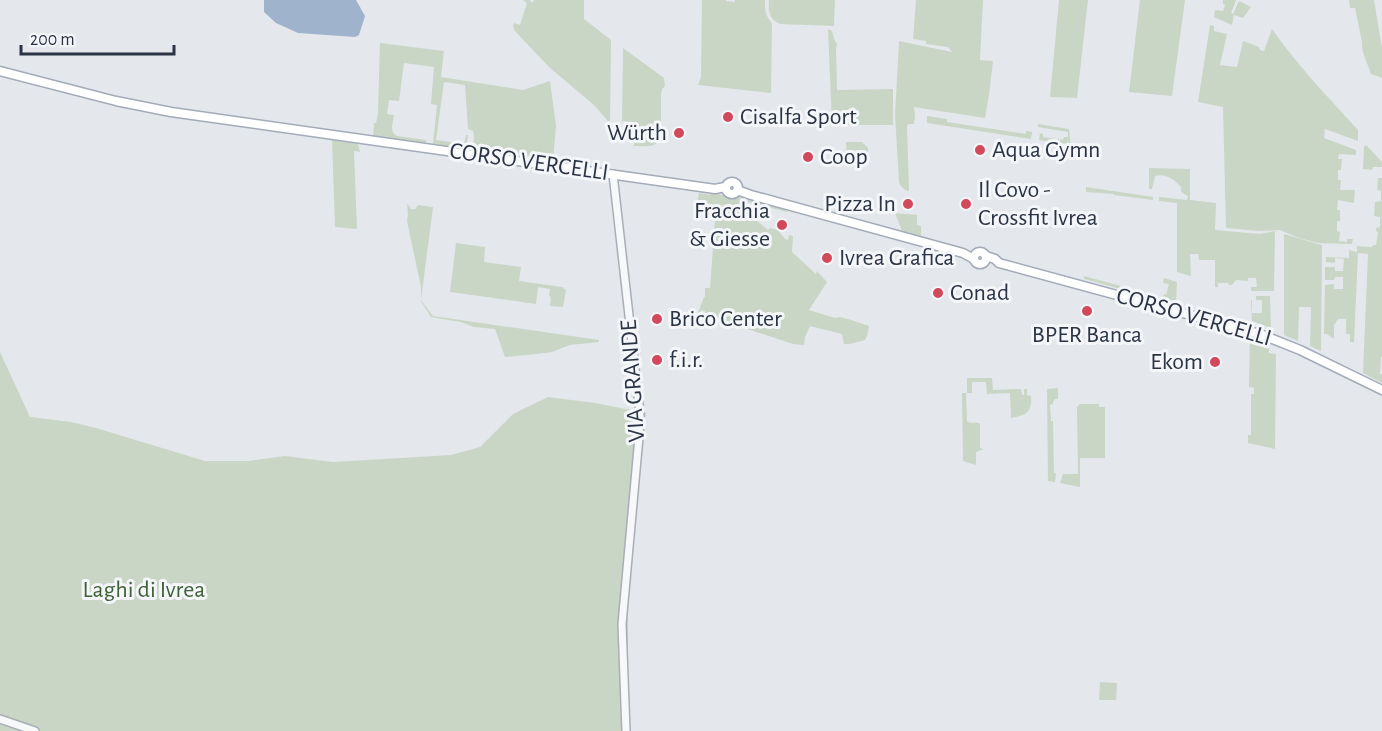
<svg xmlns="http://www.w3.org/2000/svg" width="1382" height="731" font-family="'Alegreya Sans',sans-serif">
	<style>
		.green { fill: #c9d6c5 }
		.water { fill: #9fb4cc }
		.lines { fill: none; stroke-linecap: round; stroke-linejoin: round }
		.minor-casing { stroke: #a9aeb7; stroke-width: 10 }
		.major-casing { stroke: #a3abb8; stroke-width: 11 }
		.minor { stroke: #f7f8fa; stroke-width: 7 }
		.major { stroke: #fff; stroke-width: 8 }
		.poi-dot { fill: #d1495b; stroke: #f4f6f9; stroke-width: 2 }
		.labels { text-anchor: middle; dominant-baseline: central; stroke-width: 6; stroke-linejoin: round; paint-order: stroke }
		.poi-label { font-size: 24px; fill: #2b3445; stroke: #f4f6f9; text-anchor: start }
		.street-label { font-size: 24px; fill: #2b3445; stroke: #f4f6f9 }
		.park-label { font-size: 24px; fill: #3f6138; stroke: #f4f6f9 }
	</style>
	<rect width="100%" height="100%" fill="#e4e7ec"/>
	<g class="green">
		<path d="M523 0H530V1L533 3 534 0H584V19L611 40 610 121H608L594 105 549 67 515 31 513 26 514 23 520 25 527 3Z"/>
		<path d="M702 0H726V1L735 2V0H765C765 9 765 16 772 23L771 93 698 85 701 77Z"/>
		<path d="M769 0H835L834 26 780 24C769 19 768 11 769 0Z"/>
		<path d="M916 0H983L980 60 993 61 989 95 985 118 914 107 915 115 914 124H909L907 126 909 191C904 190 901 187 899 182L895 115 899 41 952 52 948 47 926 44V41L913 39Z"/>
		<path d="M1059 0H1088L1077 98 1050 97Z"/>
		<path d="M1140 0H1185L1172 96 1129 92Z"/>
		<path d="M1223 0H1236L1231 13 1233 14 1239 1 1251 7 1243 18 1234 15 1232 25 1214 17 1215 10 1223 11 1225 5 1223 4Z"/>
		<path d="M1349 0H1374L1382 48V78L1371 74C1368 63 1361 53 1362 42L1355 8H1350Z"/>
		<path d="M1210 25 1214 26V31L1227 34 1220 65 1237 67 1243 41 1259 47 1260 50 1264 51 1272 29C1297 65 1328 97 1358 130V141L1325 129 1324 138 1356 150V155L1339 154 1338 159H1342L1341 170H1338V180H1341L1340 190H1355L1354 203 1338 200 1337 210H1340V221H1337V231L1340 232 1339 241 1347 242V239H1353L1352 244 1318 243 1299 238 1280 230 1259 231 1226 228 1223 107 1198 102Z"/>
		<path d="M828 29 832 31 834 39 837 44 836 48 837 90 893 89V125H832Z"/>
		<path d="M380 43 444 51 441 77 523 90 550 81 556 126 553 161 473 150 474 137 473 131 468 129 465 85 444 82 436 140 464 144 466 135H468L466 149 433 144 437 105 431 104 434 67 404 63 399 101 389 100 387 114 394 115C393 123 389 132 397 136L426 140V143L373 136 374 123H376L378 113Z"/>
		<path d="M623 48 664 78 665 86 662 89 661 94V136C657 149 645 146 634 146V122L622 121Z"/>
		<path d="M927 116 947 119V122L1026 134V131L1032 132 1031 139 927 123Z"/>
		<path d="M1038 124 1069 129 1072 157 1091 158V160L1071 159 1068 139 1067 144 1039 140 1040 133 1043 134V137L1063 140 1064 137H1068V132L1038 127Z"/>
		<path d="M332 140 358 144 360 152 354 151 357 229 335 227Z"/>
		<path d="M846 142H862L868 148V160H855V150H850V160L847 159Z"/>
		<path d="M1366 145 1382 162V167H1373L1372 170 1363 169 1364 147Z"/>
		<path d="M1149 168 1190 169V200L1216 203 1215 230 1260 234 1275 231 1274 291H1251V287H1257L1256 278H1248V281L1236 280 1232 285H1229L1228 283H1218V287H1215V260H1199L1198 254H1190L1191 276 1177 272V203L1159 201V197L1187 200 1188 196 1181 192V187C1174 179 1165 173 1155 176L1152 189H1149Z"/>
		<path d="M1382 174V357H1381L1380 374H1382V383L1363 373 1368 254 1358 253 1354 342H1350V334H1346V319H1338L1334 325V339L1327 334H1324L1325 285 1334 284V289H1343V277H1335L1334 280H1325V267H1335V271H1343L1344 259 1335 258V263L1326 262V257L1349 258V250L1357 252V246L1372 247 1373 245H1376L1378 232 1376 231V228L1380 227V217L1374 216 1375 202 1381 201V191L1377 190 1378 178H1382Z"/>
		<path d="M1086 187 1153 197V200L1114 195V194L1086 192Z"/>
		<path d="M699 193 710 195 711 193 747 199 779 207 787 211V212L748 202 745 211 768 230 770 228 778 230 785 239 788 240 789 235 793 236 792 252 816 274 817 271 827 282 809 310 835 318 840 317 848 319 869 326 867 336 865 340 850 344H844L842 334 810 326 805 337 804 345 793 344 705 315V311L701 310 700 313H698L704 297H705V288H710L716 206 697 205Z"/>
		<path d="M407 203 411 209H415L418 205 433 207 421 300 433 316 599 340V342L570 345 552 352 536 354 505 357 495 329 474 327 461 322 431 317 421 301V287L407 221 408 214Z"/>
		<path d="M895 213 917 215V225L921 226V236L902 231Z"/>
		<path d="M1284 234 1322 245 1321 351 1310 346 1311 307H1299L1298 341 1284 335Z"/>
		<path d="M456 243 485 247 484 262 521 267 519 281 562 287 566 290 563 307 550 306 551 297 549 296 550 289 538 287 536 304 450 292Z"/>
		<path d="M1084 276 1150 294V297L1084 279Z"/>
		<path d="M1164 278 1177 282 1176 304 1162 301 1164 294 1166 295 1169 284 1163 283Z"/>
		<path d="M1256 296H1270L1271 328 1252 321 1251 300H1252V313H1262V300H1256Z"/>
		<path d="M1250 337 1269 344V353L1276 354 1275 449 1248 443V435H1251V394H1254V388L1249 387Z"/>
		<path d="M0 352 30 417 71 422 96 428 205 461H248L285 456 333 462 451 455 480 447 513 414 548 397 595 403 646 413 641 461 628 606V731H0Z"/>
		<path d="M967 378H992L993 390 1021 389 1022 395H1024V389H1027V395L1031 396C1032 413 1026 415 1011 418L1010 393 987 394 986 382H972V393H967Z"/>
		<path d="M1058 388V399H1055L1053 402V404L1050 405 1051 421H1053L1054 473H1056L1055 482 1048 481 1047 389Z"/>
		<path d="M962 393H966L967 421C970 425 976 421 980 424V448L984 449 976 452V465L963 461Z"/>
		<path d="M1080 404H1099V407H1105V458H1080V487L1060 483 1063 474H1078L1077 407Z"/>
		<path d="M1100 682 1117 683 1116 700H1099Z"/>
	</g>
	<path class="water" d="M264 0H356L365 16 359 35 355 37 298 33 276 23 264 12Z"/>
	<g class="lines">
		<defs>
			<g id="minor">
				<path d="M613 174 640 413 639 437 622 624 626 731"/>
				<path d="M0 719 35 731"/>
			</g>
			<g id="major">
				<path d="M0 71 116 101 171 112 715 189 725 187"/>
				<circle cx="732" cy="188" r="6"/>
				<path d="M737 190 751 195 963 253 974 259"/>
				<circle cx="980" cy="258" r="6"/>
				<path d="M986 256 995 259 999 263 1260 334 1300 350 1382 390"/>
			</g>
		</defs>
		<use href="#minor" class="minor-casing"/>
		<use href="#major" class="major-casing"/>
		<use href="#minor" class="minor"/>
		<use href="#major" class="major"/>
	</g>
	<g class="poi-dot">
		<circle cx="728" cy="117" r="6"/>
		<circle cx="679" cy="133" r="6"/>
		<circle cx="980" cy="150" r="6"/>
		<circle cx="808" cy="157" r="6"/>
		<circle cx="908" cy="204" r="6"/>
		<circle cx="966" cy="204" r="6"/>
		<circle cx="782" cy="225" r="6"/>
		<circle cx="827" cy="258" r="6"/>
		<circle cx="938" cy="293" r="6"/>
		<circle cx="1087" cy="311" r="6"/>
		<circle cx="657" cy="319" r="6"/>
		<circle cx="657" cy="360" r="6"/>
		<circle cx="1215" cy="362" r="6"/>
	</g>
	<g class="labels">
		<g class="poi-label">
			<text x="740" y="117">Cisalfa Sport</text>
			<text x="667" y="133" text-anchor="end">Würth</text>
			<text x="992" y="150">Aqua Gymn</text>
			<text x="820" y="157">Coop</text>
			<text x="978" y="190">Il Covo -<tspan x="978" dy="28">Crossfit Ivrea</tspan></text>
			<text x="896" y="204" text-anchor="end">Pizza In</text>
			<text x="770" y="211" text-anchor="end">Fracchia<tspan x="770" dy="28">&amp; Giesse</tspan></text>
			<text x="839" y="258">Ivrea Grafica</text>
			<text x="950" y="293">Conad</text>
			<text x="669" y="319">Brico Center</text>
			<text x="1087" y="335" text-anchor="middle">BPER Banca</text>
			<text x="669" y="360">f.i.r.</text>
			<text x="1203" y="362" text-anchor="end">Ekom</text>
		</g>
		<g class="street-label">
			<text transform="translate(529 162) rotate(8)">CORSO VERCELLI</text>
			<text transform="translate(1194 317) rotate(16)">CORSO VERCELLI</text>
			<text transform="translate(633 381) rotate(-94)">VIA GRANDE</text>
		</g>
		<g class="park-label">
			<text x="144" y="590">Laghi di Ivrea</text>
		</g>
	</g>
	<path d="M21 45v9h153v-9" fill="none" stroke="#2b3445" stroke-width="3"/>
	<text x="30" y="45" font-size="18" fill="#2b3445" stroke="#f4f6f9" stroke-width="4.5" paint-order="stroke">200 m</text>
</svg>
